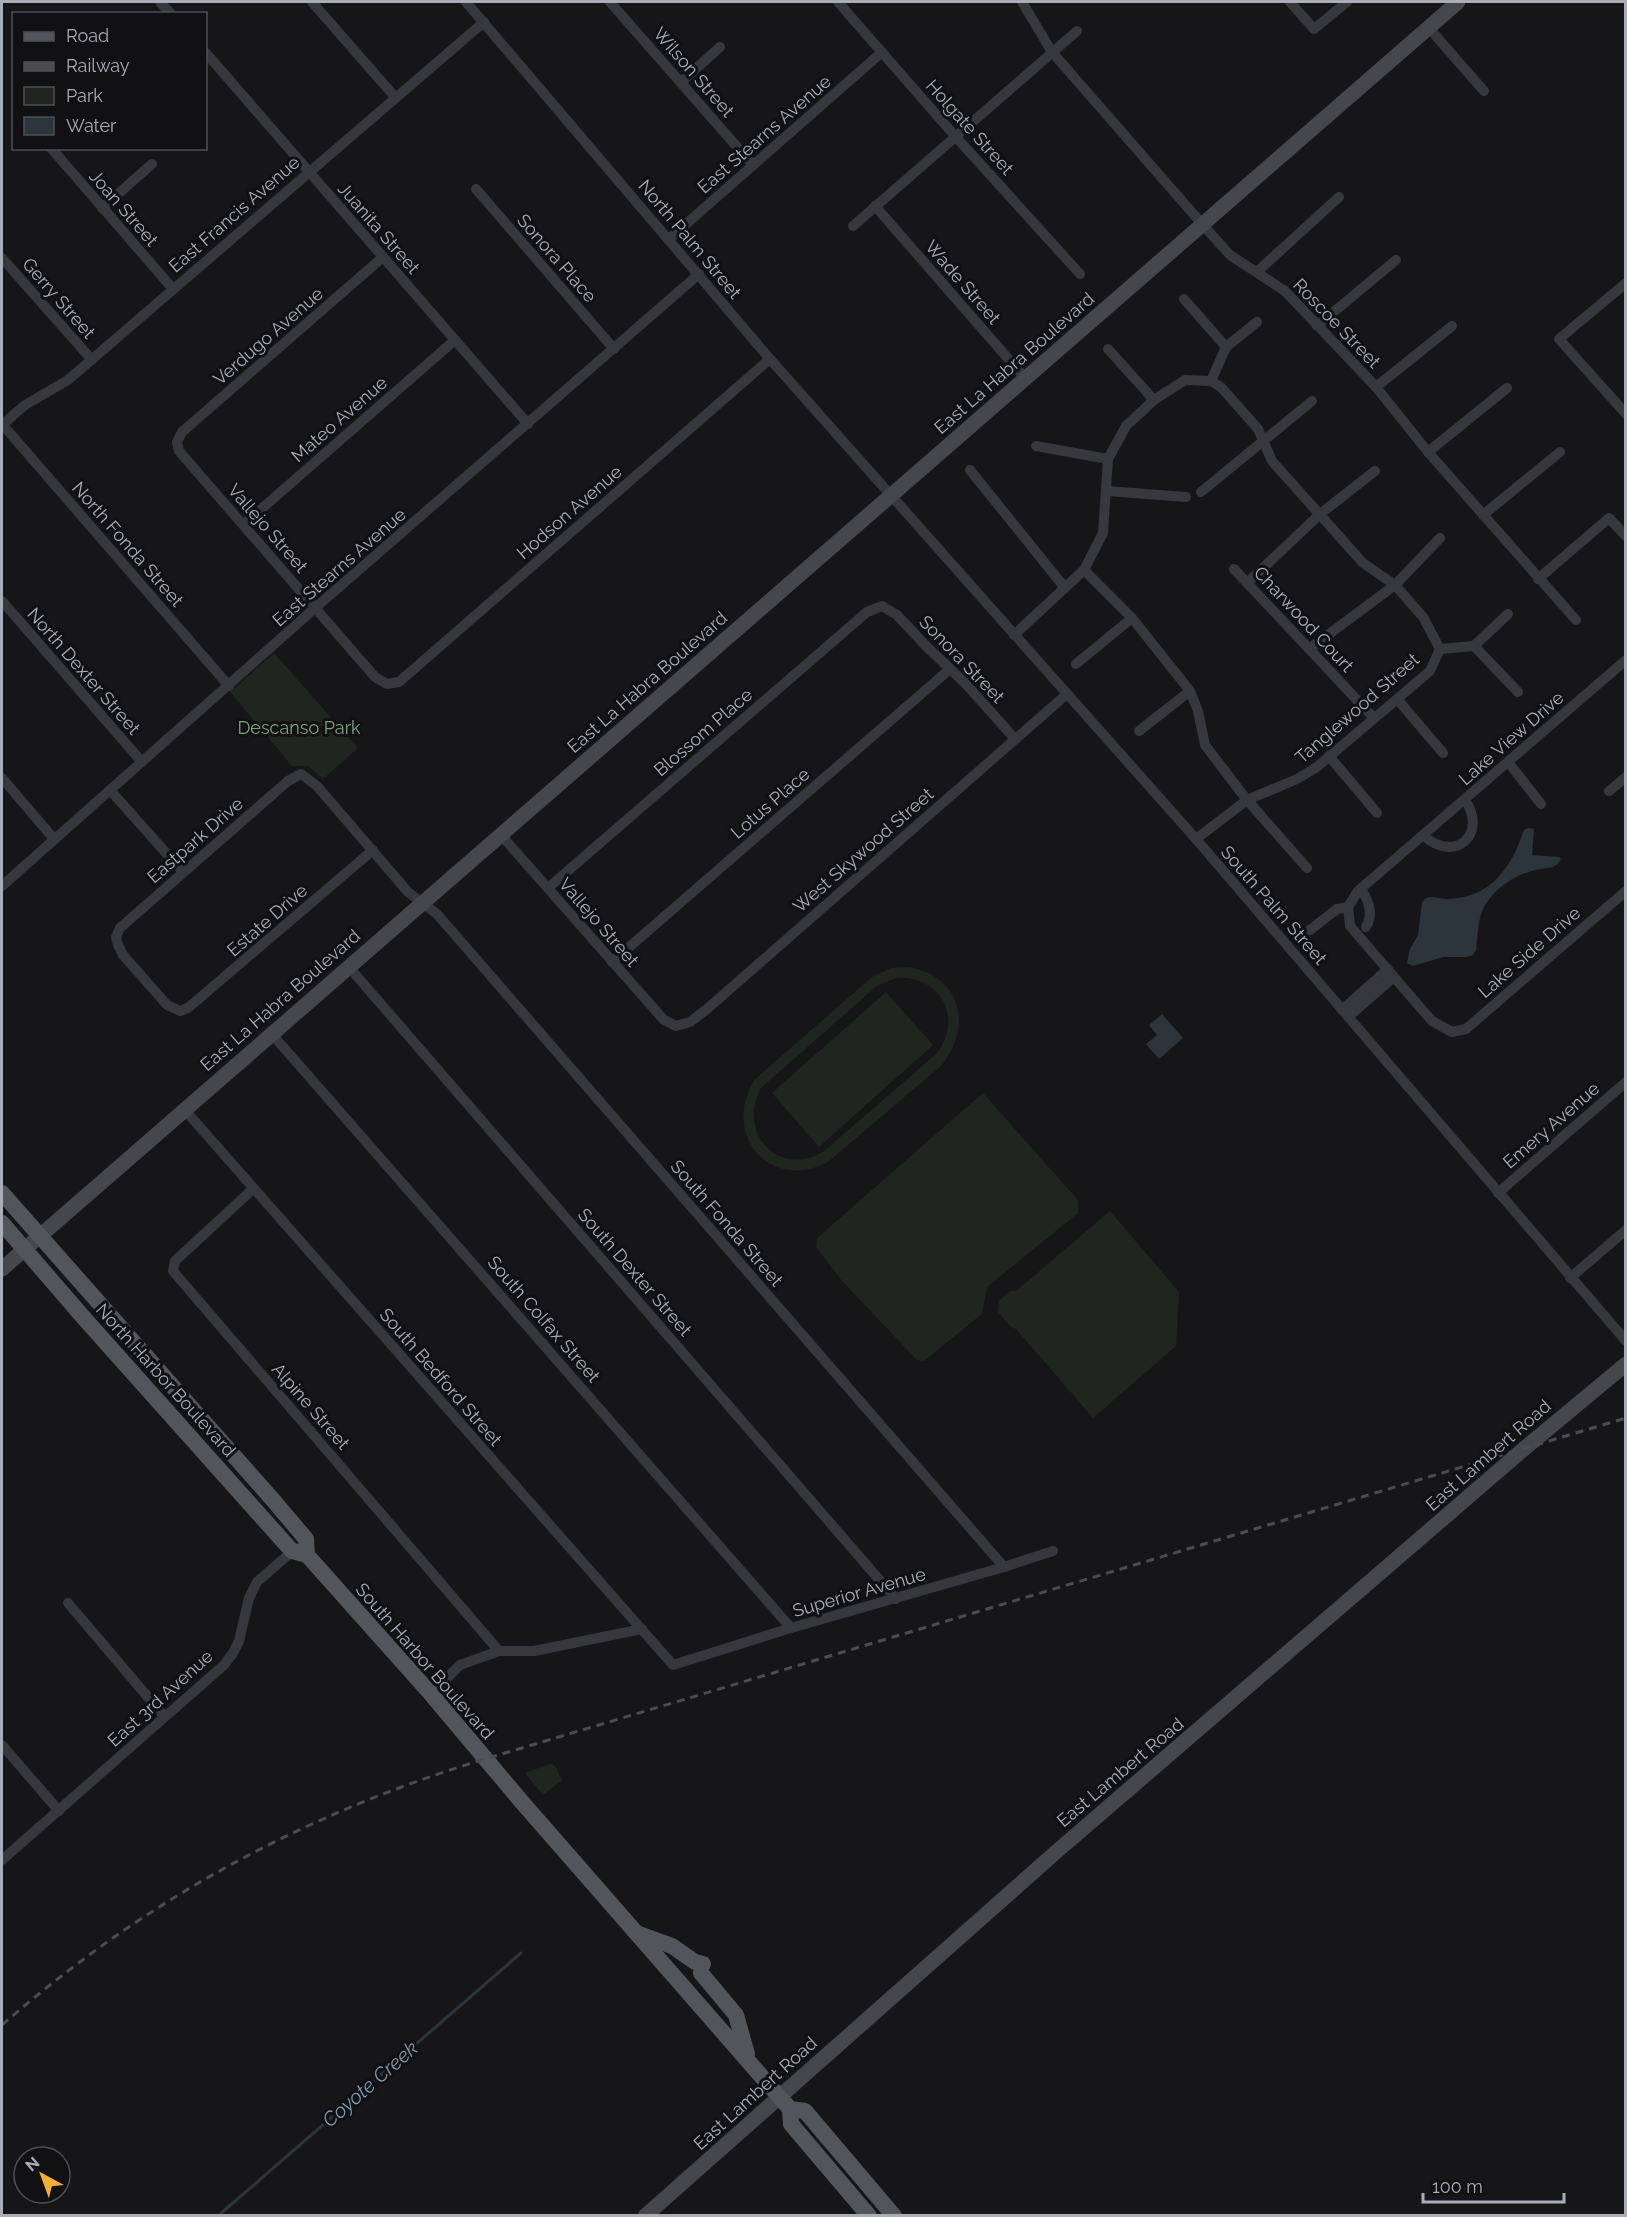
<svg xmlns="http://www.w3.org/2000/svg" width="1627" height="2217" font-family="Raleway,sans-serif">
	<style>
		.green { fill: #1e261f; fill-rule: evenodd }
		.water { fill: #2c353c }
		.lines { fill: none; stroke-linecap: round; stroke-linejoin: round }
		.stream { stroke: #2c353c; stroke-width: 3 }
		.minor { stroke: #37383d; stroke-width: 10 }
		.secondary { stroke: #45474d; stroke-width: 15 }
		.primary { stroke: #53555c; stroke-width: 16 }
		.rail { stroke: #4a4c52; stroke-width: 3; stroke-dasharray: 8 6; stroke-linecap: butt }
		.labels { text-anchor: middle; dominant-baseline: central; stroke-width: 6; stroke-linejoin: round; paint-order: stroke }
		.street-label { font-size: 18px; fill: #a8adb8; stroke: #111113 }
		.park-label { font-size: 18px; fill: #7fa381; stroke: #111113 }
		.water-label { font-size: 20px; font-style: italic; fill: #7f9bb3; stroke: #111113 }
	</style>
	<rect width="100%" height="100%" fill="#161618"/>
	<g class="green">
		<path d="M274 653 358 748 323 779 308 766H292L230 692Z"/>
		<path d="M908 967C962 976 973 1027 941 1066L828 1162C770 1193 720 1134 755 1079L872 977 891 968ZM896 978C941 975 964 1019 936 1054L823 1152C778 1178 737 1133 761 1088L877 986Z"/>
		<path d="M886 992 933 1045 819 1147 772 1093Z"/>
		<path d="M983 1093 1078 1200V1213L987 1287 982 1314 924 1361 917 1360 842 1281 816 1247 817 1238Z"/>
		<path d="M1110 1211 1179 1292 1176 1346 1093 1418 1016 1329 1011 1327 998 1312 999 1301 1010 1291H1016Z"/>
		<path d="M552 1763 558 1770 557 1771 562 1780 543 1795 525 1773Z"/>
	</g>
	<g class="water">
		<path d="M1529 828 1534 829 1532 855 1559 857 1561 859C1555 871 1543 867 1532 871 1512 876 1490 892 1482 912 1477 924 1478 937 1476 950L1473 955 1466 957H1443L1413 966 1407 963 1410 949 1418 935 1422 902C1429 893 1437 899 1447 899 1491 898 1511 868 1524 830Z"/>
		<path d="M1162 1014 1183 1038 1159 1059 1146 1044 1157 1035 1149 1025Z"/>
	</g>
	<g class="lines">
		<path class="stream" d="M218 2216 521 1953"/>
		<g class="minor">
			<path d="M160 2 171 14"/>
			<path d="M312 2 395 97"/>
			<path d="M466 2 770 359 1196 839 1626 1341"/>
			<path d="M610 2 753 165"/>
			<path d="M838 2 955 136 1080 274"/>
			<path d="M1022 2 1052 52 1203 225 1230 255 1285 291 1376 387 1428 452 1576 620"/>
			<path d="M1290 2 1314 29 1347 2"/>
			<path d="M1428 27 1484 91"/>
			<path d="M206 53 528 424"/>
			<path d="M681 82 720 47"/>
			<path d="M51 148 173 289"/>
			<path d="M476 189 614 349"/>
			<path d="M875 206 1026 379"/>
			<path d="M102 208 152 164"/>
			<path d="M853 226 1077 31"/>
			<path d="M669 239 881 53"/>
			<path d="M383 257 182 432 177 442 179 451 375 677 387 684 399 682 770 359"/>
			<path d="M2 258 92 360"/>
			<path d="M1258 271 1339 197"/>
			<path d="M1626 283 1559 339 1626 414"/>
			<path d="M1184 299 1226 347"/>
			<path d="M1317 326 1396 260"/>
			<path d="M1108 349 1154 400"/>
			<path d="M1211 381 1221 387 1258 429 1272 461 1363 563 1395 585 1423 617 1440 649"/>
			<path d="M1211 381 1226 347 1257 322"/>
			<path d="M1376 387 1452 326"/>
			<path d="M2 424 229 686"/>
			<path d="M2 425 25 405 68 380 484 22"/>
			<path d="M1036 446 1108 459"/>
			<path d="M1428 452 1507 388"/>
			<path d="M970 470 1065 588"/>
			<path d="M1107 491 1186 497"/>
			<path d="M1201 492 1312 401"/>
			<path d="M1483 515 1560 452"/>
			<path d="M244 524 455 340"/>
			<path d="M1234 569 1374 718"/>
			<path d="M1084 570 1132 618 1190 691 1198 711 1205 745 1247 800 1307 868"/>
			<path d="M1538 579 1609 518 1626 536"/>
			<path d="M1247 583 1320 514 1375 471"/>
			<path d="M2 601 142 762"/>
			<path d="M1014 635 1084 570 1103 533 1108 459 1126 426 1154 400 1185 380 1211 381"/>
			<path d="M1474 646 1508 614"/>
			<path d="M1309 649 1395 585 1440 538"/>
			<path d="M1440 649 1474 646 1518 692"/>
			<path d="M1626 660 1358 891 1348 907 1350 926 1432 1021 1452 1032 1466 1029 1626 891"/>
			<path d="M1076 664 1132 618"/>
			<path d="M1398 700 1443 753"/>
			<path d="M1139 731 1190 691"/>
			<path d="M1329 756 1377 813"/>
			<path d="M1508 762 1541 804"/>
			<path d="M2 778 54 839"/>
			<path d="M110 790 183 872"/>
			<path d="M1609 791 1626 777"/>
			<path d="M501 835 664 1020 676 1026 690 1022 707 1009 1067 694"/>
			<path d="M1424 836C1456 864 1488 833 1465 800"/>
			<path d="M1196 839 1247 800 1297 779 1317 767 1430 671 1440 649"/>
			<path d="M373 850 188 1008 180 1011 167 1005 123 955 118 945 116 937 120 928 288 781 301 774 317 786 408 892 437 914 1004 1567"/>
			<path d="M2 886 315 608 699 274"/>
			<path d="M548 888 867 612 882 606 897 615 927 647 965 683 1015 739"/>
			<path d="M1361 889C1369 901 1374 914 1366 927"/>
			<path d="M1310 930 1337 909 1348 907"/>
			<path d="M612 962 950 669"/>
			<path d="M348 966 896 1599"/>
			<path d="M1342 1010 1388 969"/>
			<path d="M1348 1017 1394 977"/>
			<path d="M271 1033 791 1628"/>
			<path d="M184 1109 673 1665 791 1628 1004 1567 1053 1551"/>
			<path d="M253 1189 175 1261 173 1271 499 1651"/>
			<path d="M1498 1193 1626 1082"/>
			<path d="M1570 1278 1626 1230"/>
			<path d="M68 1603 164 1716"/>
			<path d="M431 1694 460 1665 499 1651H534L642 1629"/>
			<path d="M2 1745 59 1811"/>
			<path d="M2 1860 224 1665 233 1653 239 1641 249 1598 257 1582 296 1548"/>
		</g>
		<g class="secondary">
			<path d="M2 1269 1458 2"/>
			<path d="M645 2216 1056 1852 1525 1448 1626 1364"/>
		</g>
		<g class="primary">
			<path d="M2 1193 273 1500 306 1539 307 1555 431 1694 521 1801 790 2109 791 2124 869 2216"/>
			<path d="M2 1223 83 1317 292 1551 307 1555"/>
			<path d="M639 1934 672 1946 695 1962 703 1964"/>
			<path d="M701 1973 736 2015 747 2054"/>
			<path d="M790 2109 805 2111 894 2216"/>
		</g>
		<path class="rail" d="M2 2025C145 1900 303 1814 485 1759L1626 1418"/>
	</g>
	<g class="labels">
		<g class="street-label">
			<text transform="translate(694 72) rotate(49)">Wilson Street</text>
			<text transform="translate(970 127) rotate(48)">Holgate Street</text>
			<text transform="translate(764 134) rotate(-41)">East Stearns Avenue</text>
			<text transform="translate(124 208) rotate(49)">Joan Street</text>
			<text transform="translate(234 214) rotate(-41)">East Francis Avenue</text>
			<text transform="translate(379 228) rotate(49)">Juanita Street</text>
			<text transform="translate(690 239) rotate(50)">North Palm Street</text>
			<text transform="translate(557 258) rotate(49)">Sonora Place</text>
			<text transform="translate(963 282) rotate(49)">Wade Street</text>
			<text transform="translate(59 298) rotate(49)">Gerry Street</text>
			<text transform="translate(1337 323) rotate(46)">Roscoe Street</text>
			<text transform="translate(268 336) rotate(-41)">Verdugo Avenue</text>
			<text transform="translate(1014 363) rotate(-41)">East La Habra Boulevard</text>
			<text transform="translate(339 419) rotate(-41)">Mateo Avenue</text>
			<text transform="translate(569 512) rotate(-41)">Hodson Avenue</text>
			<text transform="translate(268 528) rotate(49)">Vallejo Street</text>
			<text transform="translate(128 544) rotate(49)">North Fonda Street</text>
			<text transform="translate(339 567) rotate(-41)">East Stearns Avenue</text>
			<text transform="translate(1304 619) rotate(47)">Charwood Court</text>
			<text transform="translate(962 659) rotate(46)">Sonora Street</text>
			<text transform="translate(84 671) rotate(49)">North Dexter Street</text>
			<text transform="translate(647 682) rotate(-41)">East La Habra Boulevard</text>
			<text transform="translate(1357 708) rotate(-41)">Tanglewood Street</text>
			<text transform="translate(703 732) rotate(-41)">Blossom Place</text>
			<text transform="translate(1511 738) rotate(-41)">Lake View Drive</text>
			<text transform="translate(770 803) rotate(-41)">Lotus Place</text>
			<text transform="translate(195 840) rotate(-41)">Eastpark Drive</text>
			<text transform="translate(863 850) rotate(-41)">West Skywood Street</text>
			<text transform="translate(1274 905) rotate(49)">South Palm Street</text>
			<text transform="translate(267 920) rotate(-41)">Estate Drive</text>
			<text transform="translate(599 922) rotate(49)">Vallejo Street</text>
			<text transform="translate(1529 952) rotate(-41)">Lake Side Drive</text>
			<text transform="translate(280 1000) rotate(-41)">East La Habra Boulevard</text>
			<text transform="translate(1551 1125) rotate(-41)">Emery Avenue</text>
			<text transform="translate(727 1223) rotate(49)">South Fonda Street</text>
			<text transform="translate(635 1272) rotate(49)">South Dexter Street</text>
			<text transform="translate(544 1319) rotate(49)">South Colfax Street</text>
			<text transform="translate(441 1377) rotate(49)">South Bedford Street</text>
			<text transform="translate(166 1380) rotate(48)">North Harbor Boulevard</text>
			<text transform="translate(311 1406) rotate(49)">Alpine Street</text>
			<text transform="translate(1488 1455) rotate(-41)">East Lambert Road</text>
			<text transform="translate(859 1592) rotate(-16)">Superior Avenue</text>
			<text transform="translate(425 1661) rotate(49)">South Harbor Boulevard</text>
			<text transform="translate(160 1698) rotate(-42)">East 3rd Avenue</text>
			<text transform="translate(1120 1772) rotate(-40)">East Lambert Road</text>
			<text transform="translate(755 2093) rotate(-42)">East Lambert Road</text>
		</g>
		<g class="park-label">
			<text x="299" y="727">Descanso Park</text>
		</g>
		<g class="water-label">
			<text transform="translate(370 2084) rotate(-41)">Coyote Creek</text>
		</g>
	</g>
	<rect width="1627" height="2217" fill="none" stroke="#a8adb8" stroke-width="6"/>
	<rect x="12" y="12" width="195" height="138" fill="#111113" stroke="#4d4f55" stroke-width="1.5"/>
	<rect x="24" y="32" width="30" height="9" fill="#53555c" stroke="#4d4f55" stroke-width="1.5"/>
	<text x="66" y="42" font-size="18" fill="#a8adb8">Road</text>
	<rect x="24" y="62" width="30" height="9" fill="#4a4c52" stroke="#4d4f55" stroke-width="1.5"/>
	<text x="66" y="72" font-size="18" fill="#a8adb8">Railway</text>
	<rect x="24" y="87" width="30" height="18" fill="#1e261f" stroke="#4d4f55" stroke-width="1.5"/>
	<text x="66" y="102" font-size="18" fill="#a8adb8">Park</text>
	<rect x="24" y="117" width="30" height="18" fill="#2c353c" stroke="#4d4f55" stroke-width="1.5"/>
	<text x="66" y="132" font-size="18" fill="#a8adb8">Water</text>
	<g transform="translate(42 2175) rotate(319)"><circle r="28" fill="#111113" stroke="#4d4f55" stroke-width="1.5"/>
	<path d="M0-4.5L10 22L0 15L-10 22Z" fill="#f2b134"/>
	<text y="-9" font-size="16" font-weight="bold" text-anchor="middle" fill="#a8adb8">N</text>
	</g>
	<path d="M1423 2193v9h141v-9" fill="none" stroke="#a8adb8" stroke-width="3"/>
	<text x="1432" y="2193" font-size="18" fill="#a8adb8" stroke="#111113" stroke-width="4.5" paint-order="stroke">100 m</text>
</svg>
